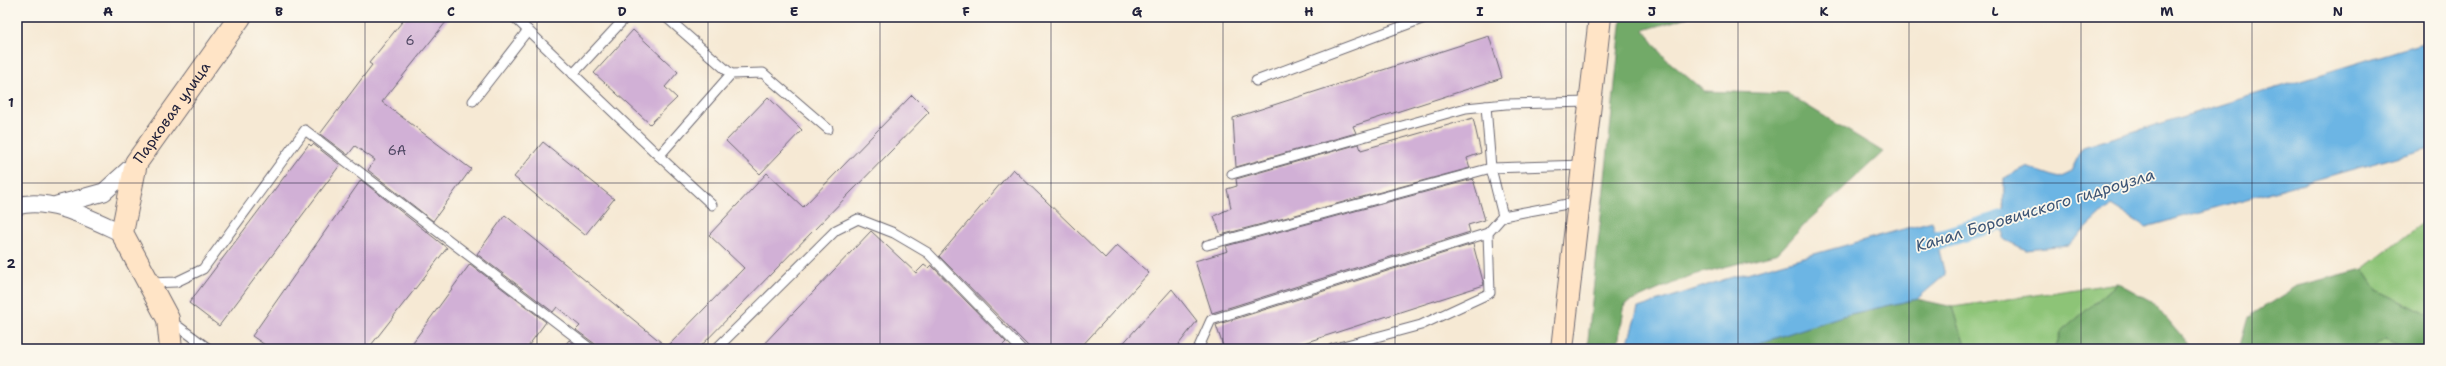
<svg xmlns="http://www.w3.org/2000/svg" width="2446" height="366" font-family="'Shantell Sans',sans-serif">
	<style>
		.green { fill: #8dc477; stroke: #587359 }
		.forest { fill: #72aa68; stroke: #4a6652 }
		.water { fill: #6cb5e4; stroke: #476c90 }
		.lines { fill: none; stroke-linecap: round; stroke-linejoin: round }
		.canal { stroke: #6cb5e4; stroke-width: 20 }
		.building { fill: #d1b0d6 }
		.lane-casing { stroke: #6c6871; stroke-width: 11 }
		.street-casing { stroke: #6c6871; stroke-width: 19 }
		.secondary-casing { stroke: #6c6871; stroke-width: 24 }
		.lane { stroke: #fff; stroke-width: 9 }
		.street { stroke: #fff; stroke-width: 17 }
		.secondary { stroke: #ffe4c6; stroke-width: 22 }
		.grid { fill: none; stroke: #22223b; stroke-width: 1; stroke-opacity: 0.55 }
		.labels { text-anchor: middle; dominant-baseline: central; stroke-width: 3.5; stroke-linejoin: round; paint-order: stroke }
		.number-label { font-size: 13px; fill: #4e4662 }
		.street-label { font-size: 15px; fill: #22223b; stroke: #fbf7ec }
		.water-label { font-size: 16px; font-style: italic; fill: #3c5576; stroke: #fbf7ec }
		.neatline { fill: none; stroke: #22223b; stroke-width: 1.5 }
		.grid-label { font-size: 13px; text-anchor: middle; font-weight: bold; fill: #22223b }
	</style>
	<rect width="100%" height="100%" fill="#fbf7ec"/>
	<filter id="ink" filterUnits="userSpaceOnUse"><feTurbulence type="fractalNoise" baseFrequency=".025" numOctaves="2"/><feDisplacementMap in="SourceGraphic" scale="8" xChannelSelector="R" yChannelSelector="G"/><feConvolveMatrix kernelMatrix="1 2 1 2 8 2 1 2 1" color-interpolation-filters="sRGB"/></filter>
	<filter id="wash" filterUnits="userSpaceOnUse"><feTurbulence type="fractalNoise" baseFrequency=".012" numOctaves="4" result="noise"/><feDisplacementMap in="SourceGraphic" scale="16" xChannelSelector="R" yChannelSelector="G"/><feGaussianBlur stdDeviation="0.9" result="paint"/><feColorMatrix in="noise" values="0 0 0 0 0 0 0 0 0 0 0 0 0 0 0 0 0 1.4 0 .05"/><feComposite in="paint" operator="in"/></filter>
	<g filter="url(#wash)">
		<rect width="100%" height="100%" fill="#f6e9d4"/>
		<g class="green">
			<path d="M2429 218V315L2377 290 2363 269Z"/>
			<path d="M2118 283 2061 332 2055 349H1966L1953 307Z"/>
			<path d="M2386 339 2408 349H2372Z"/>
		</g>
		<g class="forest">
			<path d="M1622 17H1688L1644 30 1666 59 1704 91 1788 94 1883 152 1810 219 1778 253 1690 276 1625 304 1617 349H1587Z"/>
			<path d="M2363 269 2377 290 2429 315V349H2408L2386 339 2372 349H2239L2248 317 2297 286Z"/>
			<path d="M2118 283 2151 301 2192 349H2055L2061 332Z"/>
			<path d="M1917 299 1953 307 1966 349H1741L1842 316Z"/>
		</g>
		<g class="water">
			<path d="M2429 41V148L2146 227 2111 205 2068 246 2026 250 2003 239 2004 178 2026 167 2059 178 2070 173 2083 147Z"/>
			<path d="M1932 221 1945 275 1917 299 1842 316 1757 344 1721 349H1626L1638 308 1729 278Z"/>
		</g>
		<g class="lines">
			<path class="canal" d="M1911 248 2029 212"/>
		</g>
		<g id="blocks">
			<g class="building">
				<path d="M406 17H450L382 102 471 169 433 221 368 170 375 160 355 146 348 155 320 134 372 65 369 63Z"/>
				<path d="M633 30 678 72 665 87 677 98 650 124 594 73Z"/>
				<path d="M1489 36 1502 78 1353 126 1356 133 1236 167 1233 118Z"/>
				<path d="M912 95 929 112 698 349H597L595 344 576 330 580 326 557 307 553 312 477 254 505 215 667 347 744 268 709 235 767 173 803 207Z"/>
				<path d="M768 97 802 130 760 174 726 141Z"/>
				<path d="M1473 118 1481 153 1467 158 1470 168 1221 235 1214 216 1231 208 1227 189 1237 186 1236 179 1359 144 1361 150Z"/>
				<path d="M543 142 614 199 585 235 514 177Z"/>
				<path d="M309 144 311 146 313 144 340 165 219 326 189 303Z"/>
				<path d="M1013 169 1105 258 1117 245 1149 273 1079 349H1031L939 256Z"/>
				<path d="M1473 179 1485 220 1468 225 1470 232 1212 313 1195 261 1228 251 1226 246Z"/>
				<path d="M361 180 447 248 368 349H271L252 336Z"/>
				<path d="M871 231 916 273 924 265 928 268 931 265 1006 342 999 349H759Z"/>
				<path d="M1473 244 1484 285 1285 349H1224L1216 325Z"/>
				<path d="M470 264 546 322 526 349H408Z"/>
				<path d="M1172 289 1197 321 1175 349H1118Z"/>
				<path d="M569 340 581 349H562Z"/>
			</g>
		</g>
	</g>
	<g filter="url(#ink)">
		<use href="#blocks" fill-opacity="0" stroke="#6c6871" stroke-width="1"/>
		<g class="lines">
			<defs>
				<g id="lane">
					<path d="M514 17 659 156 731 74 666 17"/>
					<path d="M573 74 626 17"/>
					<path d="M731 74 763 73 828 129"/>
					<path d="M1256 81 1427 17"/>
					<path d="M473 101 528 30"/>
					<path d="M1486 106 1491 168 1503 216"/>
					<path d="M659 156 712 205"/>
					<path d="M1232 174 1466 108 1506 104 1590 102"/>
					<path d="M1207 245 1491 168 1584 165"/>
					<path d="M150 283 176 282 203 269 305 130 591 349"/>
					<path d="M171 321 209 349"/>
					<path d="M716 349 836 230 858 219 894 233 928 253 1021 349"/>
					<path d="M1198 349 1211 320 1488 233"/>
					<path d="M1332 349 1421 325 1490 293 1488 233 1503 216 1578 202"/>
				</g>
				<g id="street">
					<path d="M57 205 104 192 136 163"/>
					<path d="M17 206C49 196 93 220 122 233"/>
				</g>
				<g id="secondary">
					<path id="s1" d="M171 349 168 319 122 233 136 163 240 17"/>
					<path d="M1562 349 1600 17"/>
				</g>
			</defs>
			<use href="#lane" class="lane-casing"/>
			<use href="#street" class="street-casing"/>
			<use href="#secondary" class="secondary-casing"/>
			<use href="#lane" class="lane"/>
			<use href="#street" class="street"/>
			<use href="#secondary" class="secondary"/>
		</g>
	</g>
	<path class="grid" d="M194 17V349M365 17V349M537 17V349M708 17V349M880 17V349M1051 17V349M1223 17V349M1395 17V349M1566 17V349M1738 17V349M1909 17V349M2081 17V349M2252 17V349M17 183H2429"/>
	<g class="labels">
		<g class="number-label">
			<text x="410" y="40">6</text>
			<text x="397" y="150">6А</text>
		</g>
		<g class="street-label">
			<text stroke="none"><textPath href="#s1" startOffset="261">Парковая улица</textPath></text>
		</g>
		<g class="water-label">
			<text transform="translate(2035 210) rotate(-17)">Канал Боровичского гидроузла</text>
		</g>
	</g>
	<rect width="2446" height="366" fill="none" stroke="#fbf7ec" stroke-width="44"/>
	<rect x="22" y="22" width="2402" height="322" class="neatline"/>
	<g class="grid-label">
		<text x="108" y="16">A</text>
		<text x="279" y="16">B</text>
		<text x="451" y="16">C</text>
		<text x="622" y="16">D</text>
		<text x="794" y="16">E</text>
		<text x="966" y="16">F</text>
		<text x="1137" y="16">G</text>
		<text x="1309" y="16">H</text>
		<text x="1480" y="16">I</text>
		<text x="1652" y="16">J</text>
		<text x="1824" y="16">K</text>
		<text x="1995" y="16">L</text>
		<text x="2167" y="16">M</text>
		<text x="2338" y="16">N</text>
		<text x="11" y="107">1</text>
		<text x="11" y="268">2</text>
	</g>
</svg>
